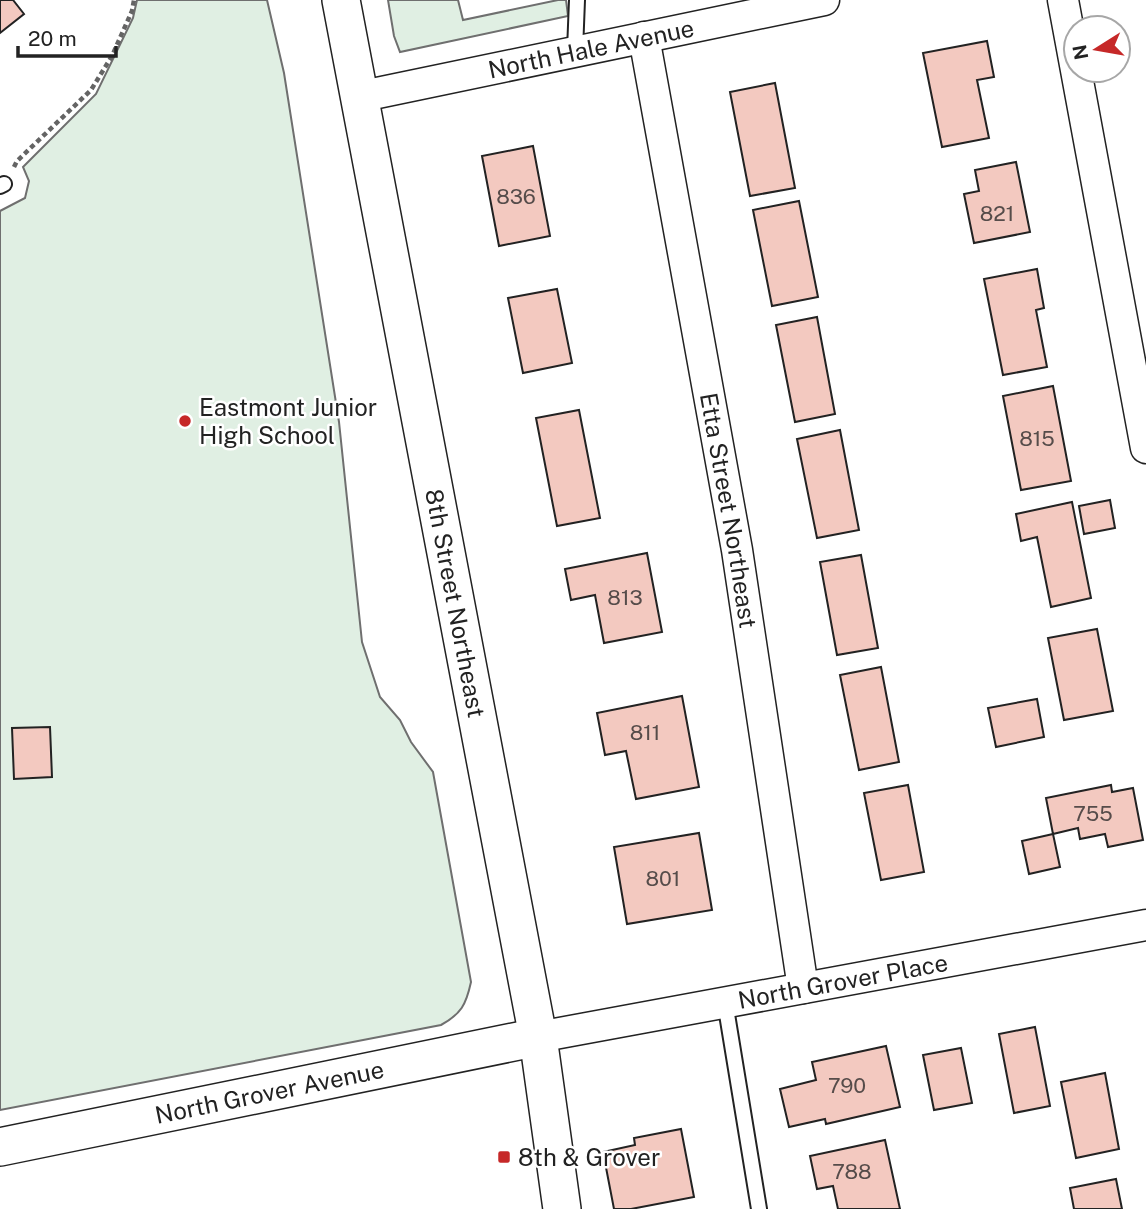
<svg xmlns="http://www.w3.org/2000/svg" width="1146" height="1209" font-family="'Public Sans',sans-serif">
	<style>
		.green { fill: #e0efe3; stroke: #6f6f6f; stroke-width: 2 }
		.building { fill: #f3c9c0; stroke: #222; stroke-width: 2 }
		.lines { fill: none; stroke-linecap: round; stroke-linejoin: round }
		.service-casing { stroke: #222; stroke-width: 18 }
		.minor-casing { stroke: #222; stroke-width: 33 }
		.tertiary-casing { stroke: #222; stroke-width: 40 }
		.path { stroke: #646464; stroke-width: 4.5; stroke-dasharray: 5 3.5; stroke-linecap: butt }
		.service { stroke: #fff; stroke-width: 14 }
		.minor { stroke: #fff; stroke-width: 30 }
		.tertiary { stroke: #fff; stroke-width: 37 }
		.poi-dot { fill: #c62828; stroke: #fff; stroke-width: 2.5 }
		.labels { text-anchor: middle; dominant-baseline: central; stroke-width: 5; stroke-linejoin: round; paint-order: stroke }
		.number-label { font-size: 21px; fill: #564c4a }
		.street-label { font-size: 24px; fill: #222; stroke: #fff }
		.poi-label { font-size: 24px; fill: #222; stroke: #fff; text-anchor: start }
	</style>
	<rect width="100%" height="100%" fill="#fff"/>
	<g class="green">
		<path d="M137 0H267L284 73 339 422 362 642 380 697 400 720 411 742 433 772 471 982C466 1005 461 1014 441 1025L0 1110V211L25 198 29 181 23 167 96 94 133 18Z"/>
		<path d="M388 0H458L463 20 558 0H566L568 16 400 52 394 36Z"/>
	</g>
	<g class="building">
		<path d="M0 0H13L24 14 0 33Z"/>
		<path d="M987 41 994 77 977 80 989 138 942 147 923 53Z"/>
		<path d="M775 83 795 188 750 196 730 92Z"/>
		<path d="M533 146 550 236 499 246 482 156Z"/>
		<path d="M1016 162 1030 232 974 243 964 194 979 191 975 170Z"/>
		<path d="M799 201 818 297 772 306 753 210Z"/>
		<path d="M1037 269 1044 308 1036 310 1047 367 1003 375 984 279Z"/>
		<path d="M557 289 572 363 523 373 508 298Z"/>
		<path d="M817 317 835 414 795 422 776 325Z"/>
		<path d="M1053 386 1071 481 1021 490 1003 396Z"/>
		<path d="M579 410 600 518 557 526 536 418Z"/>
		<path d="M840 430 859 530 817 538 797 439Z"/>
		<path d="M1110 500 1115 528 1084 534 1079 506Z"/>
		<path d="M1072 502 1091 598 1051 607 1037 537 1021 541 1016 514Z"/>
		<path d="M647 553 662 632 604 643 595 595 571 600 565 569Z"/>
		<path d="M861 555 878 648 837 655 820 562Z"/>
		<path d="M1097 629 1113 711 1064 720 1048 638Z"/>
		<path d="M881 667 899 762 859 770 840 675Z"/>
		<path d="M682 696 699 787 636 799 626 751 605 755 597 713Z"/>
		<path d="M1037 699 1044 737 996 747 988 708Z"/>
		<path d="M50 727 52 777 14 779 12 728Z"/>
		<path d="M908 785 924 872 881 880 864 793Z"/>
		<path d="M1111 785 1112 792 1133 788 1143 840 1108 847 1105 834 1080 839 1078 828 1053 834 1046 798Z"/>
		<path d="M699 833 712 910 627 924 614 847Z"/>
		<path d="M1053 834 1060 867 1029 874 1022 841Z"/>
		<path d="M1035 1027 1050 1106 1014 1113 999 1034Z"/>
		<path d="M886 1046 900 1107 826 1124 825 1119 789 1127 780 1089 816 1080 812 1062Z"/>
		<path d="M961 1048 972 1103 934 1110 923 1055Z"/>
		<path d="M1105 1073 1119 1149 1076 1158 1061 1082Z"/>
		<path d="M681 1129 694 1197 631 1209H614L603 1152 635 1145 634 1138Z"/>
		<path d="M885 1140 900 1209H838L833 1186 817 1189 810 1156Z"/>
		<path d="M1116 1179 1122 1209H1074L1070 1188Z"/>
	</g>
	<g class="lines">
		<defs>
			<g id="service">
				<path d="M575 51 577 0"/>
				<path d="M0 186 4 184"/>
				<path d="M725 1002 759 1209"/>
			</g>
			<g id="minor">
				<path d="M1063 0 1146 448"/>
				<path id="s1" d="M644 37 737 550 803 988"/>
				<path id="s2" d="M358 97 824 0"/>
				<path id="s3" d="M538 1037 1146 925"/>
			</g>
			<g id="tertiary">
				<path id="s4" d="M341 0 538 1037 562 1209"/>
				<path id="s5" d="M0 1147 538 1037"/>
			</g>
		</defs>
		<use href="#service" class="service-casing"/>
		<use href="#minor" class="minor-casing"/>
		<use href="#tertiary" class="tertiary-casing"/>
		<path class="path" d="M14 167 17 161 91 90 112 56 132 11 134 0"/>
		<use href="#service" class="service"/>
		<use href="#minor" class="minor"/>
		<use href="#tertiary" class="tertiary"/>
	</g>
	<g class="poi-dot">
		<circle cx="185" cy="421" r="7"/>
		<rect x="497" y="1150" width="14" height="14" rx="3.5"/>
	</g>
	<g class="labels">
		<g class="number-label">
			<text x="516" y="196">836</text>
			<text x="997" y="213">821</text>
			<text x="1037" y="438">815</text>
			<text x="625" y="597">813</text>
			<text x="645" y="732">811</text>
			<text x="1093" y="813">755</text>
			<text x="663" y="878">801</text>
			<text x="847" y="1085">790</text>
			<text x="852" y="1171">788</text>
		</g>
		<g class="street-label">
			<text stroke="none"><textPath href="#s2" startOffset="238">North Hale Avenue</textPath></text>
			<text stroke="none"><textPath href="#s1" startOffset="481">Etta Street Northeast</textPath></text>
			<text stroke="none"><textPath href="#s4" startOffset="614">8th Street Northeast</textPath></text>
			<text stroke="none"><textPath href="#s3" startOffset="310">North Grover Place</textPath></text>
			<text stroke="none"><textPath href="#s5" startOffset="275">North Grover Avenue</textPath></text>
		</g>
		<g class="poi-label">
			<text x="199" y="407">Eastmont Junior<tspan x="199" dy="28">High School</tspan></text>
			<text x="518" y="1157">8th &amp; Grover</text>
		</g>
	</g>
	<g transform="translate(1097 49) rotate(259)"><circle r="33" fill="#ffffff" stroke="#a7a7a7" stroke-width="2"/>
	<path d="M0-5L12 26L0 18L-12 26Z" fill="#c62828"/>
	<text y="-10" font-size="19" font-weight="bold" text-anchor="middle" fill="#222222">N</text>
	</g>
	<path d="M18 46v10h98v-10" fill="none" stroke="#222222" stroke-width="3.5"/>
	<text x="28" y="46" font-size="21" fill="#222222" stroke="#ffffff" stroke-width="5" paint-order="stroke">20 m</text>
</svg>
